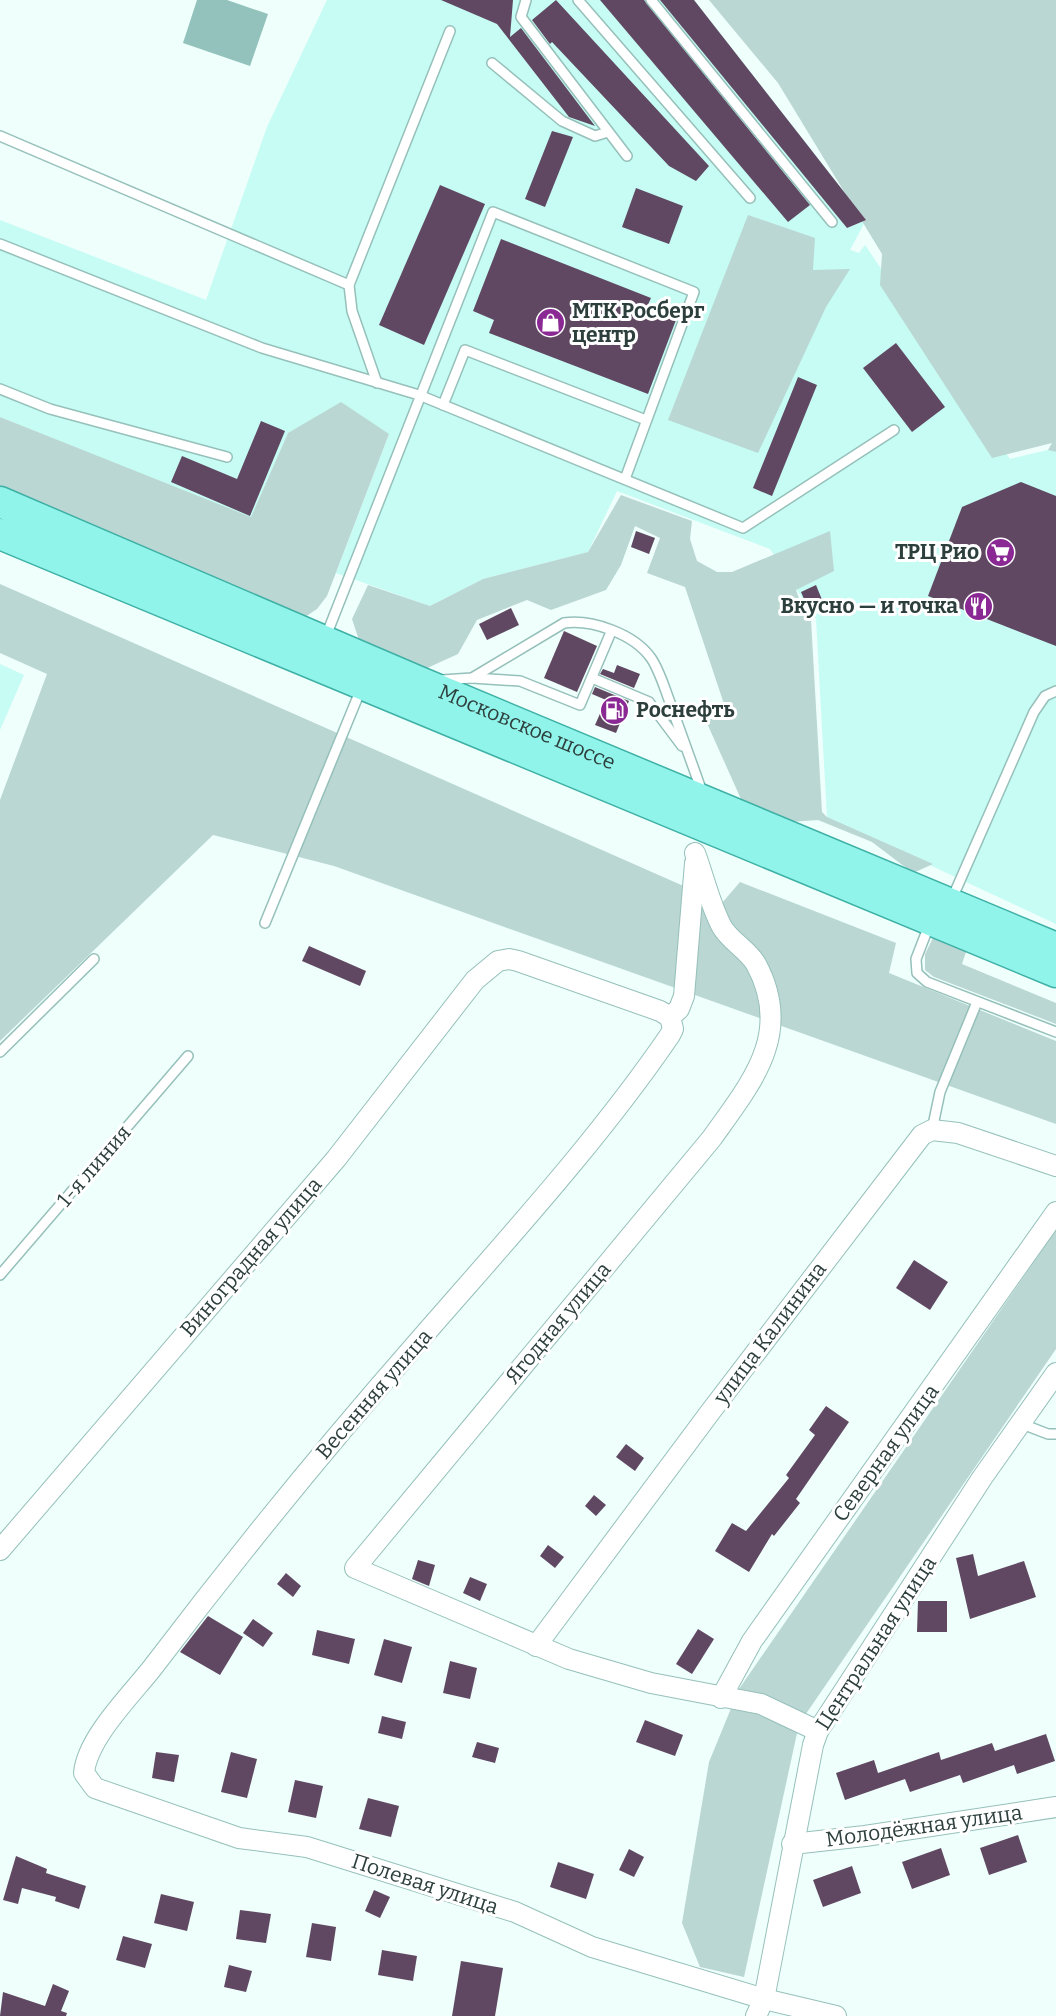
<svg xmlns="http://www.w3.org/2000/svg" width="1056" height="2016" font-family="Bitter,serif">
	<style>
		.built { fill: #c6fcf4 }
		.green { fill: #bad7d3 }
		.water { fill: #92c2bb }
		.building { fill: #604862 }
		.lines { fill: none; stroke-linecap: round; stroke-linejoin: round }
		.lane-casing { stroke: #96c0ba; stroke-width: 12 }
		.street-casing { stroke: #96c0ba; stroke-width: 22 }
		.primary-casing { stroke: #3eb0a5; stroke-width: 33 }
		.lane { stroke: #fff; stroke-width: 9 }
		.street { stroke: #fff; stroke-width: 20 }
		.primary { stroke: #91f4eb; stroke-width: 30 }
		.labels { text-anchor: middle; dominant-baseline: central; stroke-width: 6; stroke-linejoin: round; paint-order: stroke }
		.poi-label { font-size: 21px; font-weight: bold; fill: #2d3f3c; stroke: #fff; text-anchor: start }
		.street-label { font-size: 21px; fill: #2d3f3c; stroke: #fff }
	</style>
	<rect width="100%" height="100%" fill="#eefffc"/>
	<g class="built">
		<path d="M327 0H694L866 220 850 250 859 253 865 245 1010 459 1048 450 1056 452V924L827 817 816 619 770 549 617 491 588 552 483 579 430 606 336 573 389 434 288 433 251 518 0 417V220L206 300 267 127Z"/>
		<path d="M0 664 24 675 0 730Z"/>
	</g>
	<g class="green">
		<path d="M709 0H1056V452L1048 450 1052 443 992 458 880 285 882 254 778 83Z"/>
		<path d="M748 215 815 238 813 270 850 269 826 307 758 453 668 420Z"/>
		<path d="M341 402 389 434 327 596 317 609 305 617 0 486V417L251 517 288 433Z"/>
		<path d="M621 495 692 521 690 539 697 561 717 572H732L830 531 834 571 796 590 806 618 811 620 822 812 827 817 933 864 913 873 872 842 818 820 789 822 745 808 706 721 727 713 685 587 647 573 660 538 635 526 621 565 606 590 551 610 527 600 477 620 458 654 425 669 359 640 352 619 368 585 430 606 483 579 588 552Z"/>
		<path d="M0 584 722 903 740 882 896 943 889 973 1056 1041V1124L334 866 213 835 0 1041V800L47 674 0 653Z"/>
		<path d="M934 936 967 949 962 964 1056 1003V1024L934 977 925 970V954Z"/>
		<path d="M1056 1230V1349L799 1724 744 1977 700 1967 682 1923 709 1762 739 1689Z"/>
	</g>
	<path class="water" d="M197 0H227L268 14 250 66 183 43Z"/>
	<g class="building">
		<path d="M441 0H513L510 37 521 28 595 126 569 117 497 24Z"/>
		<path d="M556 0 709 166 696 181 669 166 552 42 550 44 532 20Z"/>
		<path d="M600 0H644L810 205 788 222Z"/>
		<path d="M660 0H694L866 220 847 228Z"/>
		<path d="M552 131 573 137 545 207 525 199Z"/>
		<path d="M440 185 485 204 424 345 379 325Z"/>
		<path d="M636 188 683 206 669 244 622 227Z"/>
		<path d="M501 239 651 298 646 309 676 320 648 394 489 333 494 320 473 311Z"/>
		<path d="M896 343 945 407 912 432 863 368Z"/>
		<path d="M798 377 817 385 772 496 753 488Z"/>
		<path d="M261 421 285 431 250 516 171 482 182 456 237 479Z"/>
		<path d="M1021 482 1056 496V646L928 596 962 507Z"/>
		<path d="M636 531 655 538 649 554 631 547Z"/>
		<path d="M816 585 825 607 810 613 801 592Z"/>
		<path d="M511 608 519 625 487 640 479 624Z"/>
		<path d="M564 631 597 646 577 692 544 678Z"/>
		<path d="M617 665 640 674 634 688 600 674 603 669 614 673Z"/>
		<path d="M595 687 629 701 616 733 595 725 606 700 592 694Z"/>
		<path d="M309 946 366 971 360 986 302 961Z"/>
		<path d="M914 1260 948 1282 930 1310 896 1288Z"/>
		<path d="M826 1406 849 1422 796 1499 800 1503 774 1536 772 1534 749 1572 715 1551 732 1523 746 1531 789 1478 786 1475 815 1435 809 1430Z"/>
		<path d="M626 1444 644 1458 635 1471 616 1457Z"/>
		<path d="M594 1495 606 1505 596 1516 585 1506Z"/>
		<path d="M548 1545 564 1557 555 1568 540 1556Z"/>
		<path d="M973 1554 978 1576 1024 1561 1036 1597 970 1619 956 1558Z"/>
		<path d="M418 1560 435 1565 429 1586 412 1579Z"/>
		<path d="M286 1573 301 1586 293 1597 277 1584Z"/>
		<path d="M470 1577 487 1584 480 1601 463 1593Z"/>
		<path d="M918 1601H947V1632H917Z"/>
		<path d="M208 1616 243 1637 220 1675 180 1652Z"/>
		<path d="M253 1619 273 1633 263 1647 243 1633Z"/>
		<path d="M698 1629 714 1639 692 1674 676 1664Z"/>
		<path d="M317 1630 355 1639 349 1664 312 1655Z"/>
		<path d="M384 1639 412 1647 402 1683 374 1675Z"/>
		<path d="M450 1661 477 1668 470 1699 443 1693Z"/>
		<path d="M382 1716 406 1722 402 1739 378 1733Z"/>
		<path d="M645 1720 683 1735 675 1756 636 1742Z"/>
		<path d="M1046 1734 1055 1761 1017 1774 1014 1765 963 1783 960 1775 910 1792 905 1779 845 1800 836 1773 874 1760 878 1773 939 1752 941 1760 992 1743 995 1751Z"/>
		<path d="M477 1742 499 1748 495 1763 472 1757Z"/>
		<path d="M156 1752 179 1755 174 1782 152 1778Z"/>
		<path d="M231 1752 257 1759 247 1798 221 1792Z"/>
		<path d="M295 1780 323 1786 316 1818 288 1812Z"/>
		<path d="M368 1798 399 1806 391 1837 359 1829Z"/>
		<path d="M1018 1835 1027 1862 989 1875 980 1848Z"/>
		<path d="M941 1848 950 1875 912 1889 902 1862Z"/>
		<path d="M629 1849 644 1857 634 1877 619 1870Z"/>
		<path d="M16 1856 47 1869 46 1873 86 1886 79 1909 55 1901 56 1897 22 1888 18 1904 3 1900Z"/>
		<path d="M558 1862 594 1874 586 1899 550 1887Z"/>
		<path d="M852 1866 861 1893 823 1907 813 1880Z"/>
		<path d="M374 1890 390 1897 380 1918 365 1911Z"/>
		<path d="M161 1894 194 1902 187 1931 154 1923Z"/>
		<path d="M240 1910 271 1914 266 1943 236 1939Z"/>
		<path d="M312 1923 336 1927 331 1961 306 1957Z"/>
		<path d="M123 1936 152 1944 145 1968 116 1960Z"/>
		<path d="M382 1950 417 1956 413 1981 378 1975Z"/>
		<path d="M461 1961 503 1968 495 2016H452Z"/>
		<path d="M229 1965 252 1971 246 1992 224 1987Z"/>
		<path d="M53 1984 69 1991 61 2011 67 2013 66 2016H0L3 1992 45 2006Z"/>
	</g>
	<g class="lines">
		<defs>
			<g id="lane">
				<path d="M526 0 521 17 627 156"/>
				<path d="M578 0 750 198"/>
				<path d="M651 0 832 222"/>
				<path d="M492 63 562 121 595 136 608 132"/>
				<path d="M0 136 349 285"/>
				<path d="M0 244 262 348 419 395 743 528 894 430"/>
				<path d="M377 383 352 311 349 285 450 31"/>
				<path d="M0 389 50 409 227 457"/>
				<path d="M443 405 465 350 646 420"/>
				<path d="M326 636 493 212 694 292 625 479"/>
				<path d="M472 678 520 681 580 705 611 632"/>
				<path d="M592 678 649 702 682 746"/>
				<path d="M442 680 472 678 564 623C592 619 634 634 651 658 660 671 665 690 671 705 681 734 692 763 702 792"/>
				<path d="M951 901 1034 712 1045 696 1056 691"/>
				<path d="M265 923 361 689"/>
				<path d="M930 923 916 959 917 973 927 982 1056 1032"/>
				<path d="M0 1052 94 959"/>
				<path d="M932 1130 940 1092 977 1002"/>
				<path d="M0 1275 188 1056"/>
				<path d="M1022 1424 1048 1434H1056"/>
			</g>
			<g id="street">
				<path d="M695 853C704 877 710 905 722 927 730 941 748 950 756 964 794 1034 751 1083 712 1138L355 1568 569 1659 651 1683 761 1704 818 1731"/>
				<path d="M670 1017 673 1029 670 1035C597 1142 502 1245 417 1343 325 1448 238 1555 153 1667 132 1694 87 1738 84 1773L95 1788 239 1838 307 1847 515 1912 592 1947 764 1999 836 2016"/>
				<path d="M670 1017 679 1009 684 996 695 863"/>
				<path d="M0 1550 336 1159 475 980 498 961 509 959 518 961 660 1011 670 1017"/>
				<path d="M536 1646 711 1411 922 1135 932 1130 958 1133 1056 1166"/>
				<path d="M721 1698 752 1641 1056 1212"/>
				<path d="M792 1844 865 1836 1056 1807"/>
				<path d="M756 2016 764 1999 813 1745 818 1731 982 1478 1056 1373"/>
			</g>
			<g id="primary">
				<path id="s1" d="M0 502 417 681 1056 948"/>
				<path d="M0 534 1056 972"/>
			</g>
		</defs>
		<use href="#lane" class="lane-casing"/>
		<use href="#street" class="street-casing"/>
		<use href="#primary" class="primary-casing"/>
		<use href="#lane" class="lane"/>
		<use href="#street" class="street"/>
		<use href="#primary" class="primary"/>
	</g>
	<defs>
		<symbol id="shop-disc" viewBox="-11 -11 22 22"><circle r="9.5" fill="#8a2993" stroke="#fff"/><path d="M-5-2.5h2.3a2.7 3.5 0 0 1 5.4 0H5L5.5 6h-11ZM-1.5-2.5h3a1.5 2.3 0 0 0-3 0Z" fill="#fff"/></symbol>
		<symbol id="supermarket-disc" viewBox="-11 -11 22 22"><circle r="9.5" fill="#8a2993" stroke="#fff"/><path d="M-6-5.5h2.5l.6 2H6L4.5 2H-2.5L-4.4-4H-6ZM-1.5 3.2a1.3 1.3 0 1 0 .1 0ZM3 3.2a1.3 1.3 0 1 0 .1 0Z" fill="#fff"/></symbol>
		<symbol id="restaurant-disc" viewBox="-11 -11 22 22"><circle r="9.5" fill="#8a2993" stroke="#fff"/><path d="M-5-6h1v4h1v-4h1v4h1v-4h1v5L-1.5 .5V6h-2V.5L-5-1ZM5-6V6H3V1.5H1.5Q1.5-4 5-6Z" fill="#fff"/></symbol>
		<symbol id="fuel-disc" viewBox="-11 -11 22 22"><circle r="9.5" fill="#8a2993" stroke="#fff"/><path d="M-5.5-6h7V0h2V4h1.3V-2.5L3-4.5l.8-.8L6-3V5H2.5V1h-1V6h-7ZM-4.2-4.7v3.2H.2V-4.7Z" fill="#fff"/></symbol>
	</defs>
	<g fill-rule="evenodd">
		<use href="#shop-disc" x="534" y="306" width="33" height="33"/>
		<use href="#supermarket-disc" x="984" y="536" width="33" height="33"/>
		<use href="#restaurant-disc" x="962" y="590" width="33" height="33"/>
		<use href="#fuel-disc" x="598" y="694" width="33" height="33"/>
	</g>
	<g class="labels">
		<g class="poi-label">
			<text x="572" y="311">МТК Росберг<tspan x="572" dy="24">центр</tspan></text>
			<text x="979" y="552" text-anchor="end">ТРЦ Рио</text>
			<text x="958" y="606" text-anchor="end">Вкусно — и точка</text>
			<text x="636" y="710">Роснефть</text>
		</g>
		<g class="street-label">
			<text stroke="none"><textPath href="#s1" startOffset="573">Московское шоссе</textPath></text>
			<text transform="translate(94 1166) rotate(-49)">1-я линия</text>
			<text transform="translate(251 1257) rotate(-49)">Виноградная улица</text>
			<text transform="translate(558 1323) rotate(-50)">Ягодная улица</text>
			<text transform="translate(770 1333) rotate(-53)">улица Калинина</text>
			<text transform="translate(374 1394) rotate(-49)">Весенняя улица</text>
			<text transform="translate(886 1453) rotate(-54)">Северная улица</text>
			<text transform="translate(876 1643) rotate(-57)">Центральная улица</text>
			<text transform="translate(924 1826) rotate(-8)">Молодёжная улица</text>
			<text transform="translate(425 1884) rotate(18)">Полевая улица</text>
		</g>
	</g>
</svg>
